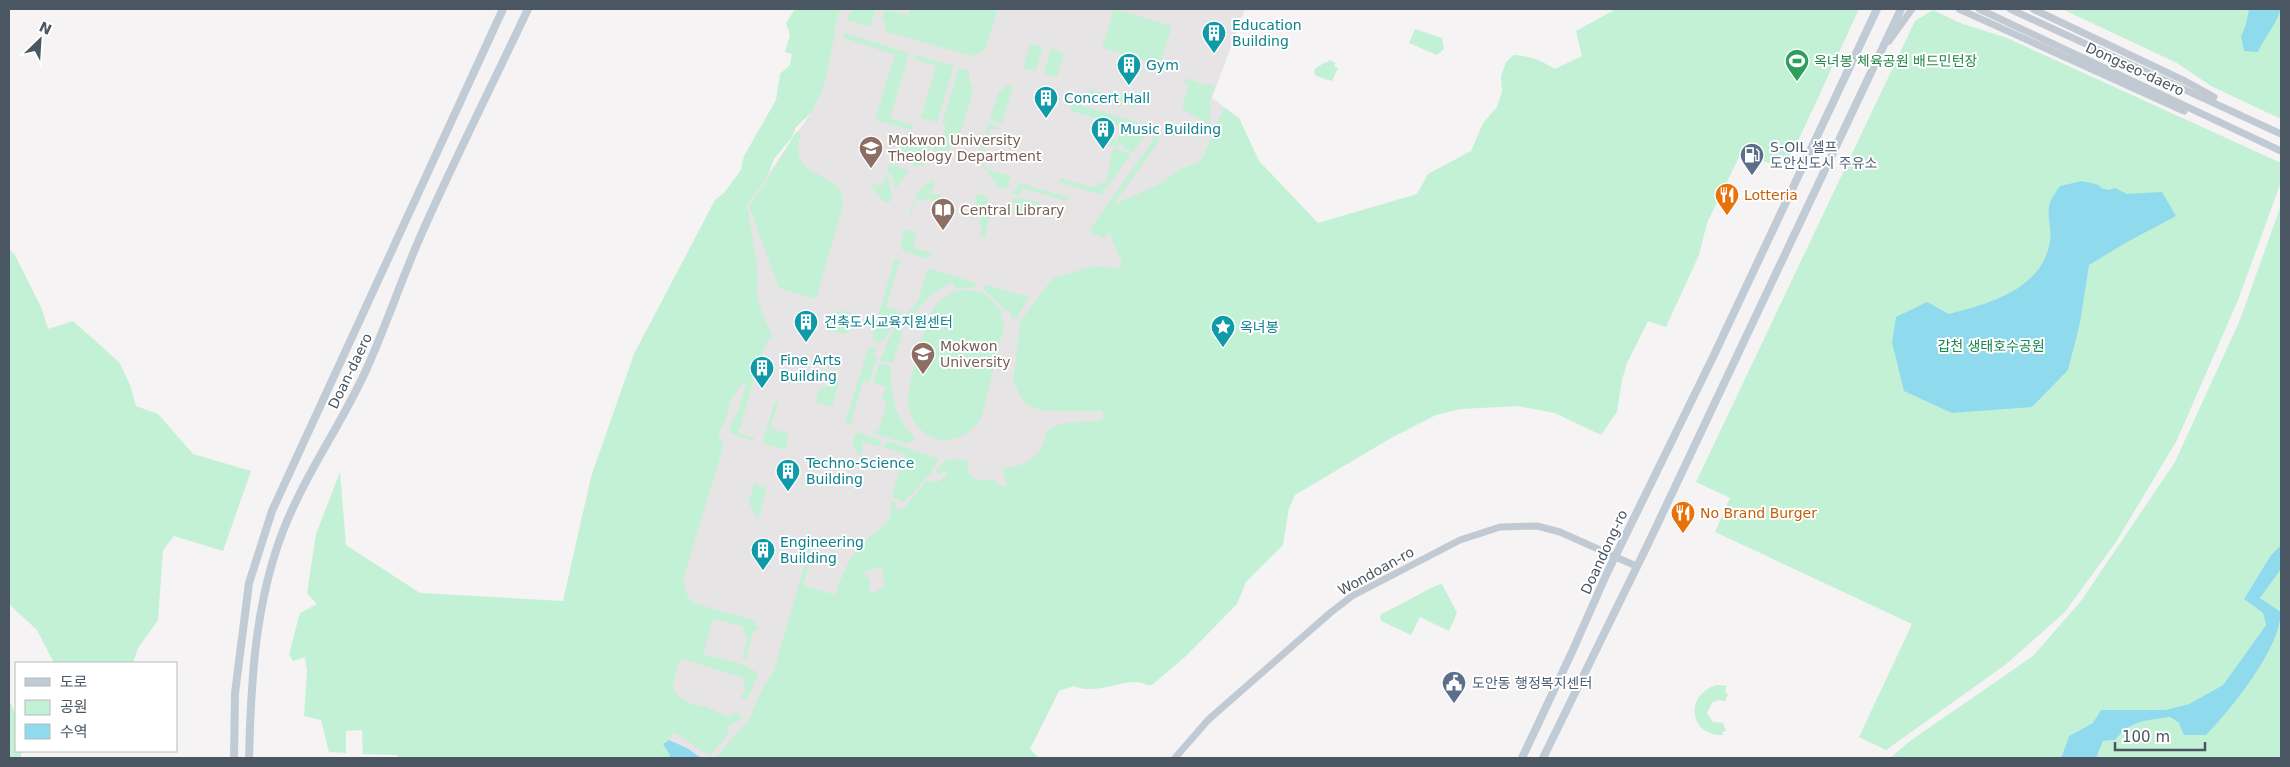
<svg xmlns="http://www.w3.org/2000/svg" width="2290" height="767" font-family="'DejaVu Sans','Noto Sans KR',sans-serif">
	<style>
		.education { fill: #e6e4e5 }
		.green { fill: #c3f1d5; fill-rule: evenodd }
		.water { fill: #90daee }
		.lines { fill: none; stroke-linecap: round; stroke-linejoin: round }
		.tertiary { stroke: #c1cad2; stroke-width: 7 }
		.secondary { stroke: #c1cbd6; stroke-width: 8 }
		.labels { text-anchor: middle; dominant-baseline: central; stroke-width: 4; stroke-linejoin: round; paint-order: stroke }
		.culture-label { font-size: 14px; fill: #0d838f; stroke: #fff; text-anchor: start }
		.leisure-label { font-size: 14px; fill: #27864d; stroke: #fff; text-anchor: start }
		.street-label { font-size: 14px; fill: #4a5661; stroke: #fff }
		.education-label { font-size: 14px; fill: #785e54; stroke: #fff; text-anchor: start }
		.service-label { font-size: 14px; fill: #4e5e75; stroke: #fff; text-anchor: start }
		.food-label { font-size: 14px; fill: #c56008; stroke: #fff; text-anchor: start }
		.park-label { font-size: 14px; fill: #17864f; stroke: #fff }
	</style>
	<rect width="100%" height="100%" fill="#f5f3f3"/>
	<path class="education" d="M834 9H1245L1212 98 1224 107 1201 161 1116 406 784 758H639L638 737 748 214 747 204 811 113Z"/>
	<g class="green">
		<path d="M795 9H841L837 17 829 65 822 90 811 113 796 127 792 137 774 159 767 177 747 204 757 264V294L762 313 773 337 768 340 759 361 740 428 738 430 739 433 755 438 752 441 729 432 732 422 738 412 746 384 744 382 731 399 726 418 718 434 722 442V451L683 580C685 589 686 598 694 603L755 621 754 624 759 628 758 631H753L746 659 742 658 747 639 743 626 713 619 703 654 744 665 758 673 751 692 745 700 741 697 745 689 743 678 683 659 679 661 673 685 676 694 691 704 707 707 728 717 734 713H739L741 718 735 723 725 727 729 733 710 756 674 732 669 740 664 742 670 755 669 758H398L397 755 363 754 362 730 346 731V753L329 752 321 720 304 716 307 671 305 657 293 661 289 654 300 613 317 604 307 594 316 534 340 472 346 545 420 593 563 601 591 477 634 354 715 200 724 193 741 170 744 156 776 100 780 74 790 65 792 54 785 52 790 35 786 23Z"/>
		<path d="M854 9H876L870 27 848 20V16Z"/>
		<path d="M885 9 908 16 910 9H998L985 50 972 56 884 31 886 24 882 19Z"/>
		<path d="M1114 9 1172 26 1160 65 1102 48Z"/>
		<path d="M1616 9H1859L1793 152 1781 166 1740 155 1707 223 1699 255 1666 327 1648 321 1627 363 1622 380 1617 412 1601 435 1555 413 1518 406 1461 409 1436 415 1391 438 1295 495 1289 508 1283 545 1246 582 1237 604 1187 655 1152 685C1146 686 1144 682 1137 682 1116 682 1094 695 1074 686L1059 691 1030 749 1039 758H715L748 721 765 684 773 673 811 544H815L803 585 835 595C842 576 848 558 863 543 870 535 883 529 889 519 892 514 891 506 890 501L896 503V510L904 508 927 481 937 482 948 475 945 471 940 474 935 472 945 460 960 459 967 460 969 474 978 481 992 479 1004 487 1007 484 1002 468C1030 466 1040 457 1048 430L1060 424 1103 420V411H1047L1034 408 1024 403 1013 380 1021 320 1053 278 1083 269 1101 266 1118 269 1122 264C1119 252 1112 243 1110 231L1104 238 1092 233 1090 229 1151 143 1154 134 1158 137V143L1113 205 1160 184 1179 170 1201 161 1224 107 1239 118 1259 161 1318 223 1417 194 1428 174 1471 151 1483 123 1497 107 1502 92 1501 76 1506 62 1514 55C1530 56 1541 60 1555 69L1582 56 1576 31ZM881 567 883 570 884 587 872 594 870 592V580L864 573 866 571Z"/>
		<path d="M2062 9H2281V119L2211 86 2177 63Z"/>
		<path d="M1933 10 1960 23 2007 38 2281 163V182L2238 300 2177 440 2116 542 2064 613 2005 665 1886 750 1859 737 1912 624 1715 532 1730 498 1696 482 1915 21Z"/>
		<path d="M1415 29 1442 38 1444 49 1437 55 1409 43Z"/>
		<path d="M845 33 909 53 890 118 913 125 912 130 875 120 895 55 843 38Z"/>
		<path d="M1030 44 1043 47 1036 71 1023 68Z"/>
		<path d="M1051 49 1064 53 1057 77 1044 73Z"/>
		<path d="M915 55 954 66 937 122 921 118 936 66 914 59Z"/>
		<path d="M1329 60 1336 63 1334 66 1338 68 1332 81 1316 76 1314 73 1315 69 1325 62 1327 63Z"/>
		<path d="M959 68 969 71V80L973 89C965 115 962 152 933 158L932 154 934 146 939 147 946 125 942 124Z"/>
		<path d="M1185 78 1206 86 1208 84 1215 86 1210 98V125L1182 109 1189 84 1183 82Z"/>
		<path d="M1008 85 1013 87 1002 123 991 121 990 119 998 93Z"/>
		<path d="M1089 89 1110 95 1112 90 1139 98 1136 107 1088 93Z"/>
		<path d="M1074 103 1144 124 1146 127 1144 137 1133 152 1122 148 1123 145 1119 143 1118 147 1105 143 1107 138 1117 141 1121 126 1072 111 1071 108Z"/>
		<path d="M988 123 1000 128 999 130 991 128C988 138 977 160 987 168 992 173 1005 174 1011 176L1007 187 1003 189 1000 188C974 156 976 163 988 123Z"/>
		<path d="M796 132 801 133C785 184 844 166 843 205L816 299 779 288 749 206 768 179Z"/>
		<path d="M903 139 930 145 927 162 917 167 897 158Z"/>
		<path d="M1113 148 1131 154 1101 195 1059 182 1060 178 1094 188 1095 185 1099 186 1100 182 1105 184 1111 163 1109 162Z"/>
		<path d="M890 163 909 171 895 189 892 175 887 171Z"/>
		<path d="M885 176 888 177 892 195 890 202H884L869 183 882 186Z"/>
		<path d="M932 180 934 184 932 191 928 192 939 195 941 194 939 202 925 198 924 201 916 199 911 214 909 213 918 192Z"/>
		<path d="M1020 183 1071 198 1070 200 1068 199 1067 201 1022 188 1019 196 1012 194Z"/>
		<path d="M982 194C994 203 988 225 985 238L980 237 983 226 980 225 982 206 974 203 976 196Z"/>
		<path d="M1018 197 1040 203 1039 208 1031 206 1027 217 1012 213 1015 203 1012 202 1013 198 1018 199Z"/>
		<path d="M2281 205V545L2271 555 2244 599 2263 613 2266 625 2223 685 2189 704 2165 710H2101L2094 723 2069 736 2061 758H1890L1910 741 2033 656 2081 601 2175 462 2240 320Z"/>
		<path d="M904 229 917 233 913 247 931 253 929 259 905 252 900 247Z"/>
		<path d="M9 249 15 255 42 309 48 329 73 321 119 362 130 385 136 406 158 414 193 454 251 471 223 551 174 536 163 550 158 620 138 648 133 663H54L37 630 9 604Z"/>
		<path d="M895 258 900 260 886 307 902 312 885 338 878 343 872 338Z"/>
		<path d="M928 268 970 281 975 283 976 287 955 288 952 283C930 291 917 309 905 328L898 324 918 301Z"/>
		<path d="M986 285 1029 297 1017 318H1012L1009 309 1005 311C999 301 986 295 983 287Z"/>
		<path d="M964 289 983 293 991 299 1000 310 1004 325 982 416C961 453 917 446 908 405 905 391 926 318 935 306 943 296 953 292 964 289Z"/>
		<path d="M840 310 853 314 851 330 844 334 828 330 832 314Z"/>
		<path d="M896 327 903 331 893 363 880 361 888 340Z"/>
		<path d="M870 347H876L873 356 877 358 869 382 863 381 851 421 855 423 853 425 845 423 868 349Z"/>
		<path d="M879 364 891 366C890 393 894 419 915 438L908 444 876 434 874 431H878L887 402 882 400 886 387 873 383Z"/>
		<path d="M839 382 832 407 815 402 819 389Z"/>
		<path d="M779 401 770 428 789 434 785 450 765 444 763 440 775 402Z"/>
		<path d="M856 432 881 440 880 447 860 441 863 447 861 455H859L852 444Z"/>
		<path d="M887 441 939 459 929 475 904 502 894 498 892 495 905 454 883 447Z"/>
		<path d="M754 484 767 488 758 520 749 503Z"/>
		<path d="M2281 569V612L2260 598Z"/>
		<path d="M1442 584 1457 613 1449 631 1420 617 1411 635 1381 621 1380 615 1437 585Z"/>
		<path d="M2281 622V758H2096L2103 741 2115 740C2132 720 2144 721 2170 717L2179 723 2255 675Z"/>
		<path d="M1717 685 1727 686 1725 692 1728 694 1725 701 1718 700 1712 703 1707 713 1713 722 1723 723 1726 731 1722 732 1723 735C1689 736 1684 694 1717 685Z"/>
		<path d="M9 700 16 715V751H21V758H9Z"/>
	</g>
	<g class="water">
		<path d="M2249 9H2281C2276 25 2265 36 2258 52L2244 51 2241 37 2246 24Z"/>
		<path d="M2082 181 2099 185 2101 188 2109 190 2115 188 2127 194 2162 192 2176 216 2127 242 2089 265 2080 323 2068 370 2032 407 1952 413 1904 391 1892 342 1896 317 1927 302 1949 314C1989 304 2043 289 2050 241 2052 229 2047 217 2049 206 2050 200 2056 192 2060 186Z"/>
		<path d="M2281 545V569L2260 598 2281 612C2281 647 2231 710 2206 735H2184L2179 723 2170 717C2144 721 2132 720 2115 740L2103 741 2096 758H2061L2069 736 2093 723 2101 710H2165L2189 704 2223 685 2266 625 2263 613 2244 599 2271 555Z"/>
		<path d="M669 740 687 748 701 758H669L670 755 663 744Z"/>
	</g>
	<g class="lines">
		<g class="tertiary">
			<path d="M1959 9 2184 111"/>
			<path d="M1979 9 2281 151"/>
			<path d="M2010 9 2281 134"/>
			<path d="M2033 9 2185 81 2214 97"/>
			<path d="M1889 41 1912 9"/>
			<path d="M1175 758 1208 720 1330 613 1352 596 1460 540 1500 527 1537 526 1560 532 1636 566"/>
		</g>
		<g class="secondary">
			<path d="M234 758 235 693 249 583 272 511 503 9"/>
			<path d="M249 758C251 681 255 603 283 531 305 474 342 424 367 368 388 321 404 272 425 226 458 153 494 81 528 9"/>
			<path d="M1522 758 1572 652 1607 573 1713 357 1877 9"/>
			<path d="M1543 758 1649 542 1901 9"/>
		</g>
	</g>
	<defs>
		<symbol id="building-pin" viewBox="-11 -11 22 30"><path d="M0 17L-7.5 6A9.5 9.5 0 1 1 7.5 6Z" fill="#0f9aa8" stroke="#fff"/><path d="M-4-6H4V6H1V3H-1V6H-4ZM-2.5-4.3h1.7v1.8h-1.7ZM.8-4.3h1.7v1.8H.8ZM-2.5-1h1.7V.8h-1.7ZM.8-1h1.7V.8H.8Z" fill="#fff"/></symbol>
		<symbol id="stadium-pin" viewBox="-11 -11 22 30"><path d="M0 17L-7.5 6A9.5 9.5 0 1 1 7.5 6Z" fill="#2e9e5b" stroke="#fff"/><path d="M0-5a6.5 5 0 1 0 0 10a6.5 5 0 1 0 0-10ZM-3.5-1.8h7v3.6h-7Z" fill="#fff"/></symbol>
		<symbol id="university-pin" viewBox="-11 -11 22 30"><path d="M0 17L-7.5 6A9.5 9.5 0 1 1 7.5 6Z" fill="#8d6e63" stroke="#fff"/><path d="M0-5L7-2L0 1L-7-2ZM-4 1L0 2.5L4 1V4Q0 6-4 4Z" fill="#fff"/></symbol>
		<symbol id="fuel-pin" viewBox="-11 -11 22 30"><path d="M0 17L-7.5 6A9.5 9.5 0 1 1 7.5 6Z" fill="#5c6f8a" stroke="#fff"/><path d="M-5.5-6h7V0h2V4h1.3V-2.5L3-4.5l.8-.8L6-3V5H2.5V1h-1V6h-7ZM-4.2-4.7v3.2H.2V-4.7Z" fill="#fff"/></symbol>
		<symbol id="restaurant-pin" viewBox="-11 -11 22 30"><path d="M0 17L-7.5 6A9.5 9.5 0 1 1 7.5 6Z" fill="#e8710a" stroke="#fff"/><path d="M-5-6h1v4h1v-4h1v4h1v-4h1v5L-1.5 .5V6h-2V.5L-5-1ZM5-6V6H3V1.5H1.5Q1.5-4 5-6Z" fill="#fff"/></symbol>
		<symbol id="library-pin" viewBox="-11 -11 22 30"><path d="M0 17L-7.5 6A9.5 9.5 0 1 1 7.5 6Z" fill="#8d6e63" stroke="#fff"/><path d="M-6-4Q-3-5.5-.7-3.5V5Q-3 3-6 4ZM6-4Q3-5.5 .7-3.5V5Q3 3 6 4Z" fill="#fff"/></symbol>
		<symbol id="sight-pin" viewBox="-11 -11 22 30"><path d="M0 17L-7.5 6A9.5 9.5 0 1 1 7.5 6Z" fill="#0f9aa8" stroke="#fff"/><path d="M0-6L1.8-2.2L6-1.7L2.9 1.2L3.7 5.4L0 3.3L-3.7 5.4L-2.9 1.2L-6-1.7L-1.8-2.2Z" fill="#fff"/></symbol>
		<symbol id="civic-pin" viewBox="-11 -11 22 30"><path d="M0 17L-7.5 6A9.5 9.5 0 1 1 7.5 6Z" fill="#5c6f8a" stroke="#fff"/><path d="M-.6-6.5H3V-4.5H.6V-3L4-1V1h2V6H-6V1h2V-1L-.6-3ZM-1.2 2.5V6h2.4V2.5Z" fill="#fff"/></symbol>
	</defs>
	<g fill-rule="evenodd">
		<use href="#building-pin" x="1200" y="19" width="28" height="38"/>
		<use href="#stadium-pin" x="1783" y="47" width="28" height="38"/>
		<use href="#building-pin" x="1115" y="51" width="28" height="38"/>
		<use href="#building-pin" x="1032" y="84" width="28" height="38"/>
		<use href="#building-pin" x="1089" y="115" width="28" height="38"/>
		<use href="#university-pin" x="857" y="134" width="28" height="38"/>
		<use href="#fuel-pin" x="1738" y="141" width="28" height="38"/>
		<use href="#restaurant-pin" x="1713" y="181" width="28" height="38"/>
		<use href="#library-pin" x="929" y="196" width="28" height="38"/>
		<use href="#building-pin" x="792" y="308" width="28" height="38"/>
		<use href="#sight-pin" x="1209" y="313" width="28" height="38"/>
		<use href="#university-pin" x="909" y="340" width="28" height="38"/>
		<use href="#building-pin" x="748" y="354" width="28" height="38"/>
		<use href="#building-pin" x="774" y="457" width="28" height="38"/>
		<use href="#restaurant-pin" x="1669" y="499" width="28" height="38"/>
		<use href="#building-pin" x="749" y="536" width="28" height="38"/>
		<use href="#civic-pin" x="1440" y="669" width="28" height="38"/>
	</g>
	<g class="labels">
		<g class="culture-label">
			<text x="1232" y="25">Education<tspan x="1232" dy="16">Building</tspan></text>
			<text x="1146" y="65">Gym</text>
			<text x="1064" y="98">Concert Hall</text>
			<text x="1120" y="129">Music Building</text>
			<text x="824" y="322">건축도시교육지원센터</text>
			<text x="1240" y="327">옥녀봉</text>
			<text x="780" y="360">Fine Arts<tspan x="780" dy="16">Building</tspan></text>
			<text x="806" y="463">Techno-Science<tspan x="806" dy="16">Building</tspan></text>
			<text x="780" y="542">Engineering<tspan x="780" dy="16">Building</tspan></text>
		</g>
		<g class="leisure-label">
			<text x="1814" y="61">옥녀봉 체육공원 배드민턴장</text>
		</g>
		<g class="street-label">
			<text transform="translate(2135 69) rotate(25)">Dongseo-daero</text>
			<text transform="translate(350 371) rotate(-64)">Doan-daero</text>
			<text transform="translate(1604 552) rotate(-65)">Doandong-ro</text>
			<text transform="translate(1376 571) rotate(-29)">Wondoan-ro</text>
		</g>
		<g class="education-label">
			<text x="888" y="140">Mokwon University<tspan x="888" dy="16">Theology Department</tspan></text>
			<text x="960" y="210">Central Library</text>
			<text x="940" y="346">Mokwon<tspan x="940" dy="16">University</tspan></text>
		</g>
		<g class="service-label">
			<text x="1770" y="147">S-OIL 셀프<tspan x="1770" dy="16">도안신도시 주유소</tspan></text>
			<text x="1472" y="683">도안동 행정복지센터</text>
		</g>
		<g class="food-label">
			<text x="1744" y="195">Lotteria</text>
			<text x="1700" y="513">No Brand Burger</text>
		</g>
		<g class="park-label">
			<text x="1991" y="346">갑천 생태호수공원</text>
		</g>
	</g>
	<rect width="2290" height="767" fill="none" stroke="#4a5661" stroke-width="20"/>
	<rect x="15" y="662" width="162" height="90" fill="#ffffff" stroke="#b7bbc0"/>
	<rect x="25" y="678" width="25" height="8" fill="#c1cbd6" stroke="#b7bbc0"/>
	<text x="60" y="687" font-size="15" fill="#4a5661">도로</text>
	<rect x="25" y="700" width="25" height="15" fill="#c3f1d5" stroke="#b7bbc0"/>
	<text x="60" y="712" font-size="15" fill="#4a5661">공원</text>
	<rect x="25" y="724" width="25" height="15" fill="#90daee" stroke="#b7bbc0"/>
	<text x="60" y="737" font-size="15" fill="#4a5661">수역</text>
	<g transform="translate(40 40) rotate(25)" stroke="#ffffff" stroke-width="4" paint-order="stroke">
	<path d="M0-4L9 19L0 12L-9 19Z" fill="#4a5661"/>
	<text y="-8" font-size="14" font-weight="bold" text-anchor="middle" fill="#4a5661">N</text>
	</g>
	<path d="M2115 742v8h90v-8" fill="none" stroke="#4a5661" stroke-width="2.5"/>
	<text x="2122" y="742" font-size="15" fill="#4a5661" stroke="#ffffff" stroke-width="4" paint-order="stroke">100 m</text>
</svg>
